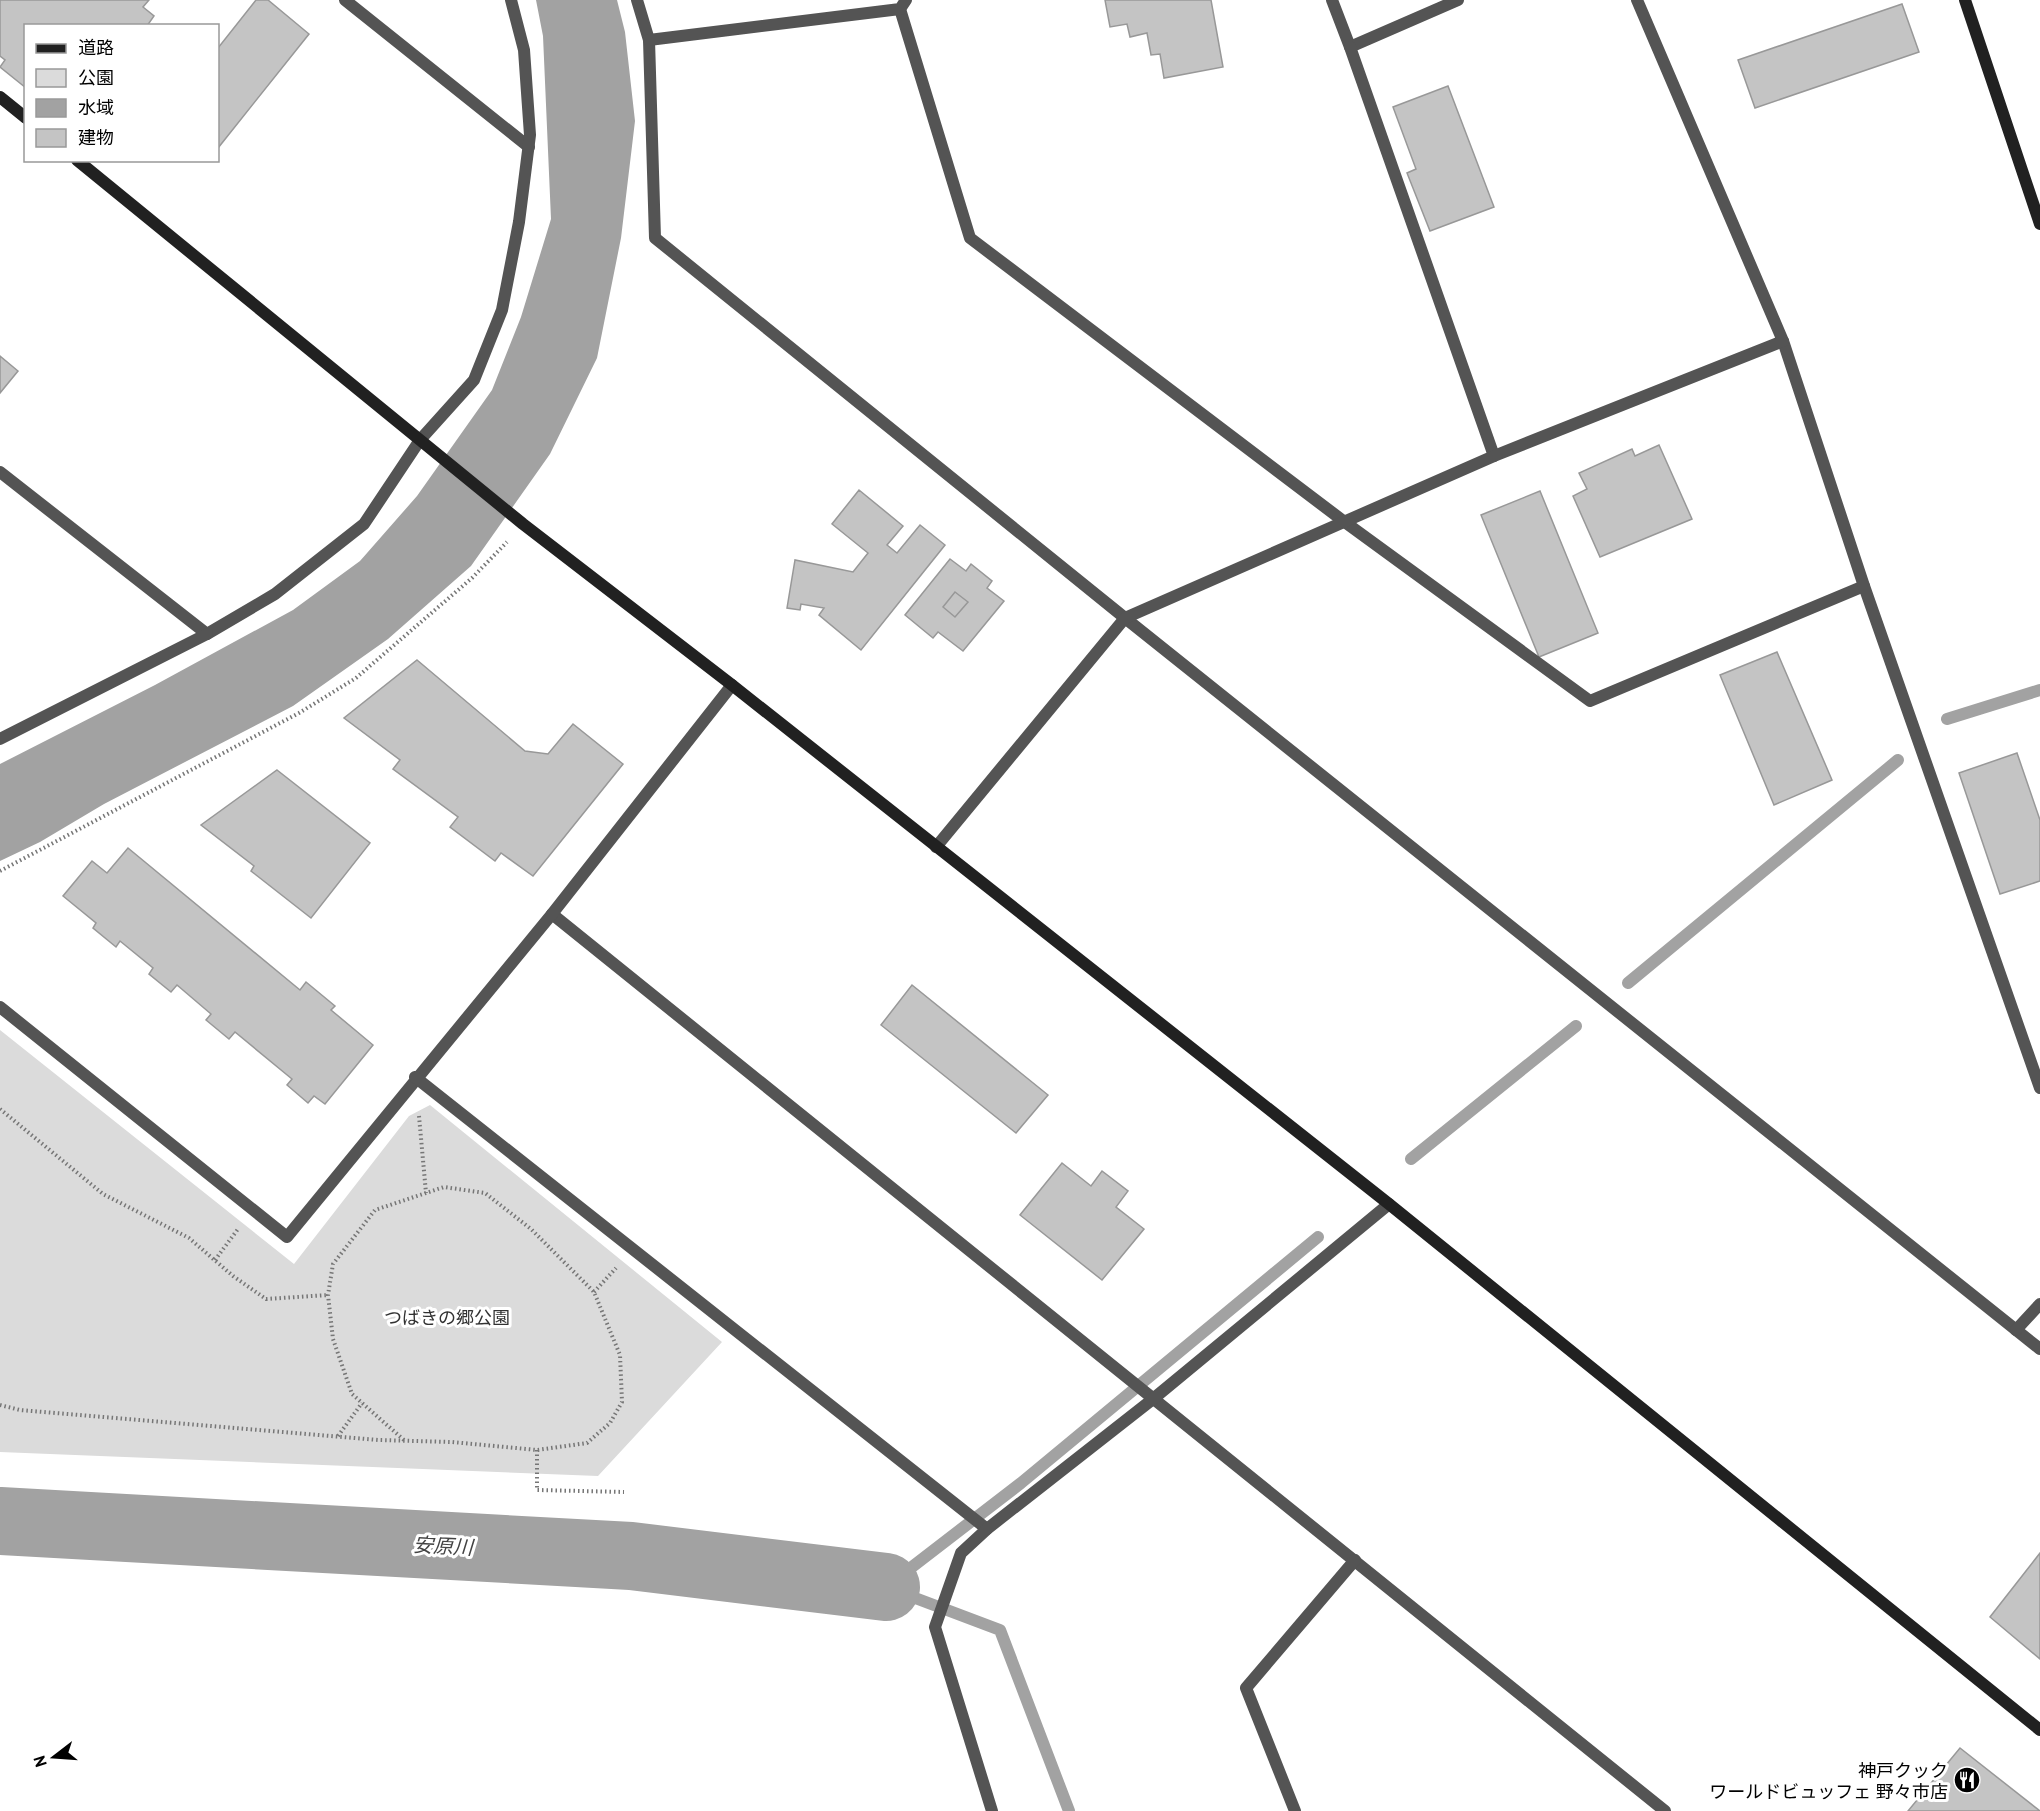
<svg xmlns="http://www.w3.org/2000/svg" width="2040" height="1811" font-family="'PT Sans','Noto Sans JP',sans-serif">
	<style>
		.green { fill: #dbdbdb }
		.water { fill: #a2a2a2 }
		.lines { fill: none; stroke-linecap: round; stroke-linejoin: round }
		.stream { stroke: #a2a2a2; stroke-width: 12 }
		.river { stroke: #a2a2a2; stroke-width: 68 }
		.building { fill: #c4c4c4; stroke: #989898; stroke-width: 1.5 }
		.path { stroke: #767676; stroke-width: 4; stroke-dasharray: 1.5 3; stroke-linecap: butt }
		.street { stroke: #545454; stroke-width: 12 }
		.secondary { stroke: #212121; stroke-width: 12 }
		.labels { text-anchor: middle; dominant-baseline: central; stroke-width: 6; stroke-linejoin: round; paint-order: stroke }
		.park-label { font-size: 18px; fill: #323232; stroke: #fff }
		.poi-label { font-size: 18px; fill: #000; stroke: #fff; text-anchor: end }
		.water-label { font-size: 20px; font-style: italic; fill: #434343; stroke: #fff }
	</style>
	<rect width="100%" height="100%" fill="#fff"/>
	<path class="green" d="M0 1030 294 1264 409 1116 430 1105 722 1342 598 1476 0 1452Z"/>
	<path class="water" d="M536 0H617L625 32 635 121 621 238 597 358 550 454 471 566 388 639 293 706 104 804 40 842 0 861V764L155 685 293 610 360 561 417 496 492 390 521 317 551 219 543 36Z"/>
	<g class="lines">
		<g class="stream">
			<path d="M1947 719 2040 690"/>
			<path d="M1628 983 1898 760"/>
			<path d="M1411 1159 1576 1026"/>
			<path d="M886 1587 1021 1483 1318 1237"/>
			<path d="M886 1587 1000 1630 1069 1811"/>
		</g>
		<path class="river" d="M0 1521 631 1556 886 1587"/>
	</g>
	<g class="building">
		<path d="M0 0H149L143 7 154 16 147 26H26V88L0 67 5 60 0 56Z"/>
		<path d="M256 0H268L309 34 218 148V48Z"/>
		<path d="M1105 0H1211L1223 67 1164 78 1160 54 1151 55 1147 33 1130 37 1127 24 1110 27Z"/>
		<path d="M1902 4 1919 52 1755 108 1738 60Z"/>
		<path d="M1448 86 1494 207 1430 231 1407 173 1416 169 1393 107Z"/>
		<path d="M0 356 18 371 0 393Z"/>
		<path d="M1659 445 1692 519 1600 557 1573 496 1587 489 1579 473 1632 449 1635 456Z"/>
		<path d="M859 490 903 526 887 545 897 553 920 525 945 545 861 650 819 615 824 608 801 604 800 610 787 608 795 560 853 572 868 553 832 524Z"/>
		<path d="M1540 491 1598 633 1539 657 1481 515Z"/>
		<path d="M950 559 966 571 971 564 992 581 987 588 1004 601 963 651 938 632 933 638 905 615Z"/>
		<path d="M955 592 968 602 955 617 943 607Z"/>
		<path d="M1777 652 1832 780 1774 805 1720 675Z"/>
		<path d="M417 660 525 751 548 754 573 724 623 764 533 876 501 853 495 861 450 827 458 817 393 769 400 760 344 718Z"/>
		<path d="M2017 753 2040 820V881L2000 894 1959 773Z"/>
		<path d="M277 770 370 843 311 918 251 871 254 866 201 825Z"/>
		<path d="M128 848 300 990 306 982 335 1006 331 1010 373 1045 325 1104 314 1096 308 1103 287 1085 292 1079 235 1032 229 1039 206 1020 211 1014 177 985 171 992 149 974 153 968 120 941 116 947 93 928 96 923 63 896 92 861 107 873Z"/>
		<path d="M912 985 1048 1095 1016 1133 881 1025Z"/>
		<path d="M1062 1163 1091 1186 1102 1171 1128 1191 1116 1207 1144 1229 1102 1280 1020 1215Z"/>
		<path d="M2040 1553V1659L1990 1617Z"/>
		<path d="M1960 1748 2040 1811H1908Z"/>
	</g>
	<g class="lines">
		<g class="path">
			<path d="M0 871 299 713 356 678 472 578 507 542"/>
			<path d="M0 1109 103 1194 189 1238 233 1276 266 1299 328 1295"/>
			<path d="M419 1116 426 1193"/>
			<path d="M215 1260 238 1229"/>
			<path d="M594 1292 616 1268"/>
			<path d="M0 1405 20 1410 379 1440 452 1442 537 1450 587 1443 610 1423 622 1402 620 1355 594 1292 531 1229 485 1193 444 1187 375 1210 333 1264 328 1295 333 1339 352 1394 405 1441"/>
			<path d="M338 1436 362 1403"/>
			<path d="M537 1450V1490L624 1492"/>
		</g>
		<g class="street">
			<path d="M345 0 529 147"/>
			<path d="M637 0 649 40 655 238 1125 618 2040 1349"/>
			<path d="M1332 0 1350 47 1458 0"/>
			<path d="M900 9 970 238 1342 520 1590 701 1864 586"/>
			<path d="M649 40 900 9 906 0"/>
			<path d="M1350 47 1494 456"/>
			<path d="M1783 341 1864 586 2040 1088"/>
			<path d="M0 472 207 634 275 594 364 524 420 440 474 380 502 310 519 222 530 135 524 50 511 0"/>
			<path d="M0 739 207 634"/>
			<path d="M936 847 1125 618 1494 456 1783 341 1637 0"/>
			<path d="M552 914 1665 1811"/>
			<path d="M0 1007 287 1237 552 914 732 685"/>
			<path d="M415 1077 987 1529"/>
			<path d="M2016 1330 2040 1304"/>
			<path d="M992 1811 935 1627 961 1553 987 1529 1153 1399 1389 1204"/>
			<path d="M1295 1811 1246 1688 1355 1560"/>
		</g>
		<g class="secondary">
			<path d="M1965 0 2040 224"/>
			<path d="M0 97 26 118"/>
			<path d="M77 160 523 524 732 685 1389 1204 2040 1730"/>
		</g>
	</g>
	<defs>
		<symbol id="restaurant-disc" viewBox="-11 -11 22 22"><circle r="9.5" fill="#000" stroke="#fff"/><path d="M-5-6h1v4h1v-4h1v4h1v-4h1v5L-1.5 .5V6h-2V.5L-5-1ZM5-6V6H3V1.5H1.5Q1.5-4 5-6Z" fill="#fff"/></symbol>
	</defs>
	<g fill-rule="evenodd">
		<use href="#restaurant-disc" x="1952" y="1765" width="30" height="30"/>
	</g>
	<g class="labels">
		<g class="park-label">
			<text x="447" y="1317">つばきの郷公園</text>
		</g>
		<g class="poi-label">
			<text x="1948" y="1770">神戸クック<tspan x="1948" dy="21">ワールドビュッフェ 野々市店</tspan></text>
		</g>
		<g class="water-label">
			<text transform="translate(443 1546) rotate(3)">安原川</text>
		</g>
	</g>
	<rect x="24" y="24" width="195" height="138" fill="#ffffff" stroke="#999999" stroke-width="1.5"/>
	<rect x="36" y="44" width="30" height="9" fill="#212121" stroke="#999999" stroke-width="1.5"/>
	<text x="78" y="54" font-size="18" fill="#000000">道路</text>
	<rect x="36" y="69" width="30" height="18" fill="#dbdbdb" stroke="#999999" stroke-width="1.5"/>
	<text x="78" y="84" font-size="18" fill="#000000">公園</text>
	<rect x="36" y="99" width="30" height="18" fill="#a2a2a2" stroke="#999999" stroke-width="1.5"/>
	<text x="78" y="114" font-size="18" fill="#000000">水域</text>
	<rect x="36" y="129" width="30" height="18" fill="#c4c4c4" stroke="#999999" stroke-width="1.5"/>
	<text x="78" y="144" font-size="18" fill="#000000">建物</text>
	<g transform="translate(54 1757) rotate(253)" stroke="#ffffff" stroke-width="4.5" paint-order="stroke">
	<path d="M0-4.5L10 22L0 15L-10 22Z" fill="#000000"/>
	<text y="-9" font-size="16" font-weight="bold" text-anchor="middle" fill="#000000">N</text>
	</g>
</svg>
